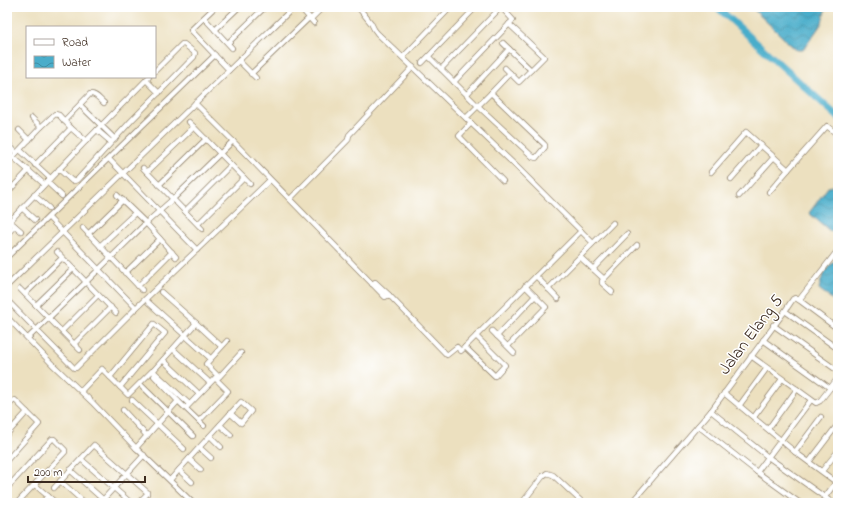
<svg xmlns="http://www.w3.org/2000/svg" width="845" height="510" font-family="'Indie Flower',sans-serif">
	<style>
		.water { fill: url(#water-waves); stroke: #426c74 }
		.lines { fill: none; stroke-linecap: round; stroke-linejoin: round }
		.river { stroke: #4aadca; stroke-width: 7 }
		.street-casing { stroke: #94856e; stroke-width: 6 }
		.street { stroke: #fff; stroke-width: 4.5 }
		.labels { text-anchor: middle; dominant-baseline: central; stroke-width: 3; stroke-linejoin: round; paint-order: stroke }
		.street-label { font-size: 17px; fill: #3b2a1e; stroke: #fff }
	</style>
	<defs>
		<pattern id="water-waves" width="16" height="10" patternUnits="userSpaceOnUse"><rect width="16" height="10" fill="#4aadca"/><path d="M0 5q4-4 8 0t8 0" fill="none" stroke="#3f8da3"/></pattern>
	</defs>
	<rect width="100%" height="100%" fill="#fff"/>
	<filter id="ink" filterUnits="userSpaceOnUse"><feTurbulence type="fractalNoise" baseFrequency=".025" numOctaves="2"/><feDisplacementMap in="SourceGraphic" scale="8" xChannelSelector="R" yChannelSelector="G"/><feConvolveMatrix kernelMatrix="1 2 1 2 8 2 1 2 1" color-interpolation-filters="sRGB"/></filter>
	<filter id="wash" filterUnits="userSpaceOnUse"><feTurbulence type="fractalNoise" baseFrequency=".012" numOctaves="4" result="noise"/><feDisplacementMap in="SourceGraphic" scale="16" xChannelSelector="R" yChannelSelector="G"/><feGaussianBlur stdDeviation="0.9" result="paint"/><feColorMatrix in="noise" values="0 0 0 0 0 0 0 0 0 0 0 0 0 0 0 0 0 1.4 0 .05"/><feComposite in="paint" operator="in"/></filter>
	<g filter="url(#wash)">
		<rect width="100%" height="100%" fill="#ece0bf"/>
		<g class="water">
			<path d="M751 7H826L822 23 803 50H796Z"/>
			<path d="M833 186 838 188V231L836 232 830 231 809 213 828 187Z"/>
			<path d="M838 258V304L819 289C822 274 827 267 838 258Z"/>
		</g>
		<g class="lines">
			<path class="river" d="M717 7 838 117"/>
		</g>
	</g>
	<g filter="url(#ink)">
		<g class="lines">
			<defs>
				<g id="street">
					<path d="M215 7 191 30 229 70"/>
					<path d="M300 7 314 23"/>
					<path d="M358 7 371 23 374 29 377 33 517 167 593 243"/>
					<path d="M204 18 232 48"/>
					<path d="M311 19 323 7"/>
					<path d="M215 30 239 7"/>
					<path d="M228 43 265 7"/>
					<path d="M503 43 531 70"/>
					<path d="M403 57 451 7"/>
					<path d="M429 57 478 106 491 93 543 143 545 145V147L536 158 533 157 478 106 466 118"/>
					<path d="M239 61 256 78"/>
					<path d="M422 63 476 7"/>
					<path d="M505 68 519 82 544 57 509 24"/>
					<path d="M441 69 501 7 513 20 454 82"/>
					<path d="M251 74 309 18"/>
					<path d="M146 80 159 93"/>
					<path d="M491 93 510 73"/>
					<path d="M467 94 509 49"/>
					<path d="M195 103 233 141 385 297 389 295 447 355 457 347 461 351 536 276"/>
					<path d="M80 105 115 139"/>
					<path d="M32 118 41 127"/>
					<path d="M64 121 90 94C96 93 100 100 104 103"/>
					<path d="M189 122 250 184"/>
					<path d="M471 123 459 136 503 181"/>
					<path d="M19 130 29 140"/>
					<path d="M97 130 111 142"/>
					<path d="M7 142 16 153"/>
					<path d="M20 150 50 178"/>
					<path d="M13 157 44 184"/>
					<path d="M774 157 788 170 827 126 838 135"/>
					<path d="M109 159 197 250"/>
					<path d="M7 163 41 127 55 114 59 115 71 128 86 141"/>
					<path d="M35 165 71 128"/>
					<path d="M143 168 202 229"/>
					<path d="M59 169 72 181H74L77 180 131 121 194 57 195 53 184 44H182L155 71"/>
					<path d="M147 172 194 127"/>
					<path d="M711 172 746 132 774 157 739 196"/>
					<path d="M731 179 761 145"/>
					<path d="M47 182 62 196"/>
					<path d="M159 185 206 139"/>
					<path d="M769 192 788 170"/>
					<path d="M7 193 29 170"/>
					<path d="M34 195 49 208"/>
					<path d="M117 195 146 223 176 257"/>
					<path d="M290 199 348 140 349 135 413 67"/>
					<path d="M22 208 35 220"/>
					<path d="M185 211 231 165"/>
					<path d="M49 218 136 308"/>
					<path d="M7 219 21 231"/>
					<path d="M10 221 86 141 149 77"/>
					<path d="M198 224 244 178"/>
					<path d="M83 228 142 290"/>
					<path d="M7 234 15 226"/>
					<path d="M88 234 123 200"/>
					<path d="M100 246 135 213"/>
					<path d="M57 252 116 313"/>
					<path d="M7 257 215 55"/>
					<path d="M580 257 604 279 602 281V283L612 292"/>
					<path d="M593 269 627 234"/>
					<path d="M125 273 160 239"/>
					<path d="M604 279 637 245"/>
					<path d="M372 284 375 282 389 295"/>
					<path d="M7 286 294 7"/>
					<path d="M138 286 172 252"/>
					<path d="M20 289 80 350"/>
					<path d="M548 289 613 223"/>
					<path d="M25 294 62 258"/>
					<path d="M558 299 536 276 581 231"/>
					<path d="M7 300 73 367 74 368H76L136 308 270 180"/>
					<path d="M799 300 838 250"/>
					<path d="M148 302 209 357"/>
					<path d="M36 305 73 269"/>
					<path d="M785 311 838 349"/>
					<path d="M7 317 52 364 92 402 136 448 193 503"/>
					<path d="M196 323 220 345"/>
					<path d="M773 325 838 371"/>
					<path d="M62 331 98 295"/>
					<path d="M492 331 514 353"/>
					<path d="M497 336 535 296"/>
					<path d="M28 338 86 282 146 223 173 199 233 141"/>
					<path d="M763 340 830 388"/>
					<path d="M227 341 206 364 219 377 241 353"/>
					<path d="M74 344 111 307"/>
					<path d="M508 346 546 307 525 286"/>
					<path d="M465 347 495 376 505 365 476 336"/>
					<path d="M173 349 208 381"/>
					<path d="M751 356 816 403 820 401 838 378"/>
					<path d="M163 360 197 392"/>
					<path d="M153 371 188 403"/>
					<path d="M110 377 154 324 165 333 120 387"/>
					<path d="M142 386 193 436"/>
					<path d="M81 391 102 369 128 395 152 371H153L196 323 161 292"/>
					<path d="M724 393 795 452 836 482 825 497"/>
					<path d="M132 400 184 449"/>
					<path d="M178 401 204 426"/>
					<path d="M739 406 767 368"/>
					<path d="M7 407 13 401 15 400 27 412"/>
					<path d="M186 408 215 378 228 391 199 421"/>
					<path d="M123 410 147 436"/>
					<path d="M711 411 768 457 833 503"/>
					<path d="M754 417 782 379"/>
					<path d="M220 425 231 435"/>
					<path d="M698 426 757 472 800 503"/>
					<path d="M768 429 797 389"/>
					<path d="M7 434 27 412 39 424 7 460"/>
					<path d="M210 436 221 447"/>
					<path d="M136 448 178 401 154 376"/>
					<path d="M200 448 211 458"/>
					<path d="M795 452 821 417"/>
					<path d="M81 459 131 503"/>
					<path d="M189 459 201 470"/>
					<path d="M809 462 835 428"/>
					<path d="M70 470 107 503"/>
					<path d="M179 470 192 482"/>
					<path d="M822 471 838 451"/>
					<path d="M757 472 811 400"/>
					<path d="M170 480C193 454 217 428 241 402L251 411 241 423 230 413"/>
					<path d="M60 481 85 503"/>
					<path d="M35 485 56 503"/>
					<path d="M7 488 52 439H54L65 450V452L17 503"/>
					<path d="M54 488 94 445 147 492V494L138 503"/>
					<path d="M147 500 151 503"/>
					<path d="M42 503 48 496"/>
					<path d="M100 503 144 455"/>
					<path d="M522 503 543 476 547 473 553 475 583 503"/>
					<path d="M631 503 711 411 785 311 793 299 795 298 799 300 838 329"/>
				</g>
			</defs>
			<use href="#street" class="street-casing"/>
			<use href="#street" class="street"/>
		</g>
	</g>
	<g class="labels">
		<g class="street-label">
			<text transform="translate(751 335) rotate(-53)">Jalan Elang 5</text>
		</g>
	</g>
	<rect width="845" height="510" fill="none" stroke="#fff" stroke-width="24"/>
	<rect x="26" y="26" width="130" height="52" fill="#ffffff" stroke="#b1aaa5"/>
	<rect x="34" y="39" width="20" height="6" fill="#ffffff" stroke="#b1aaa5"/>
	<text x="62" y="46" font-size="12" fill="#3b2a1e">Road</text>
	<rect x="34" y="56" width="20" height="12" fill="url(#water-waves)" stroke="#b1aaa5"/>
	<text x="62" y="66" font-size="12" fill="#3b2a1e">Water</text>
	<path d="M28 476v6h117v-6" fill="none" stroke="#3b2a1e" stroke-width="2"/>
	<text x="34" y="476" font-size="12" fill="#3b2a1e" stroke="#ffffff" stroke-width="3" paint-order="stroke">200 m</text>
</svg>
